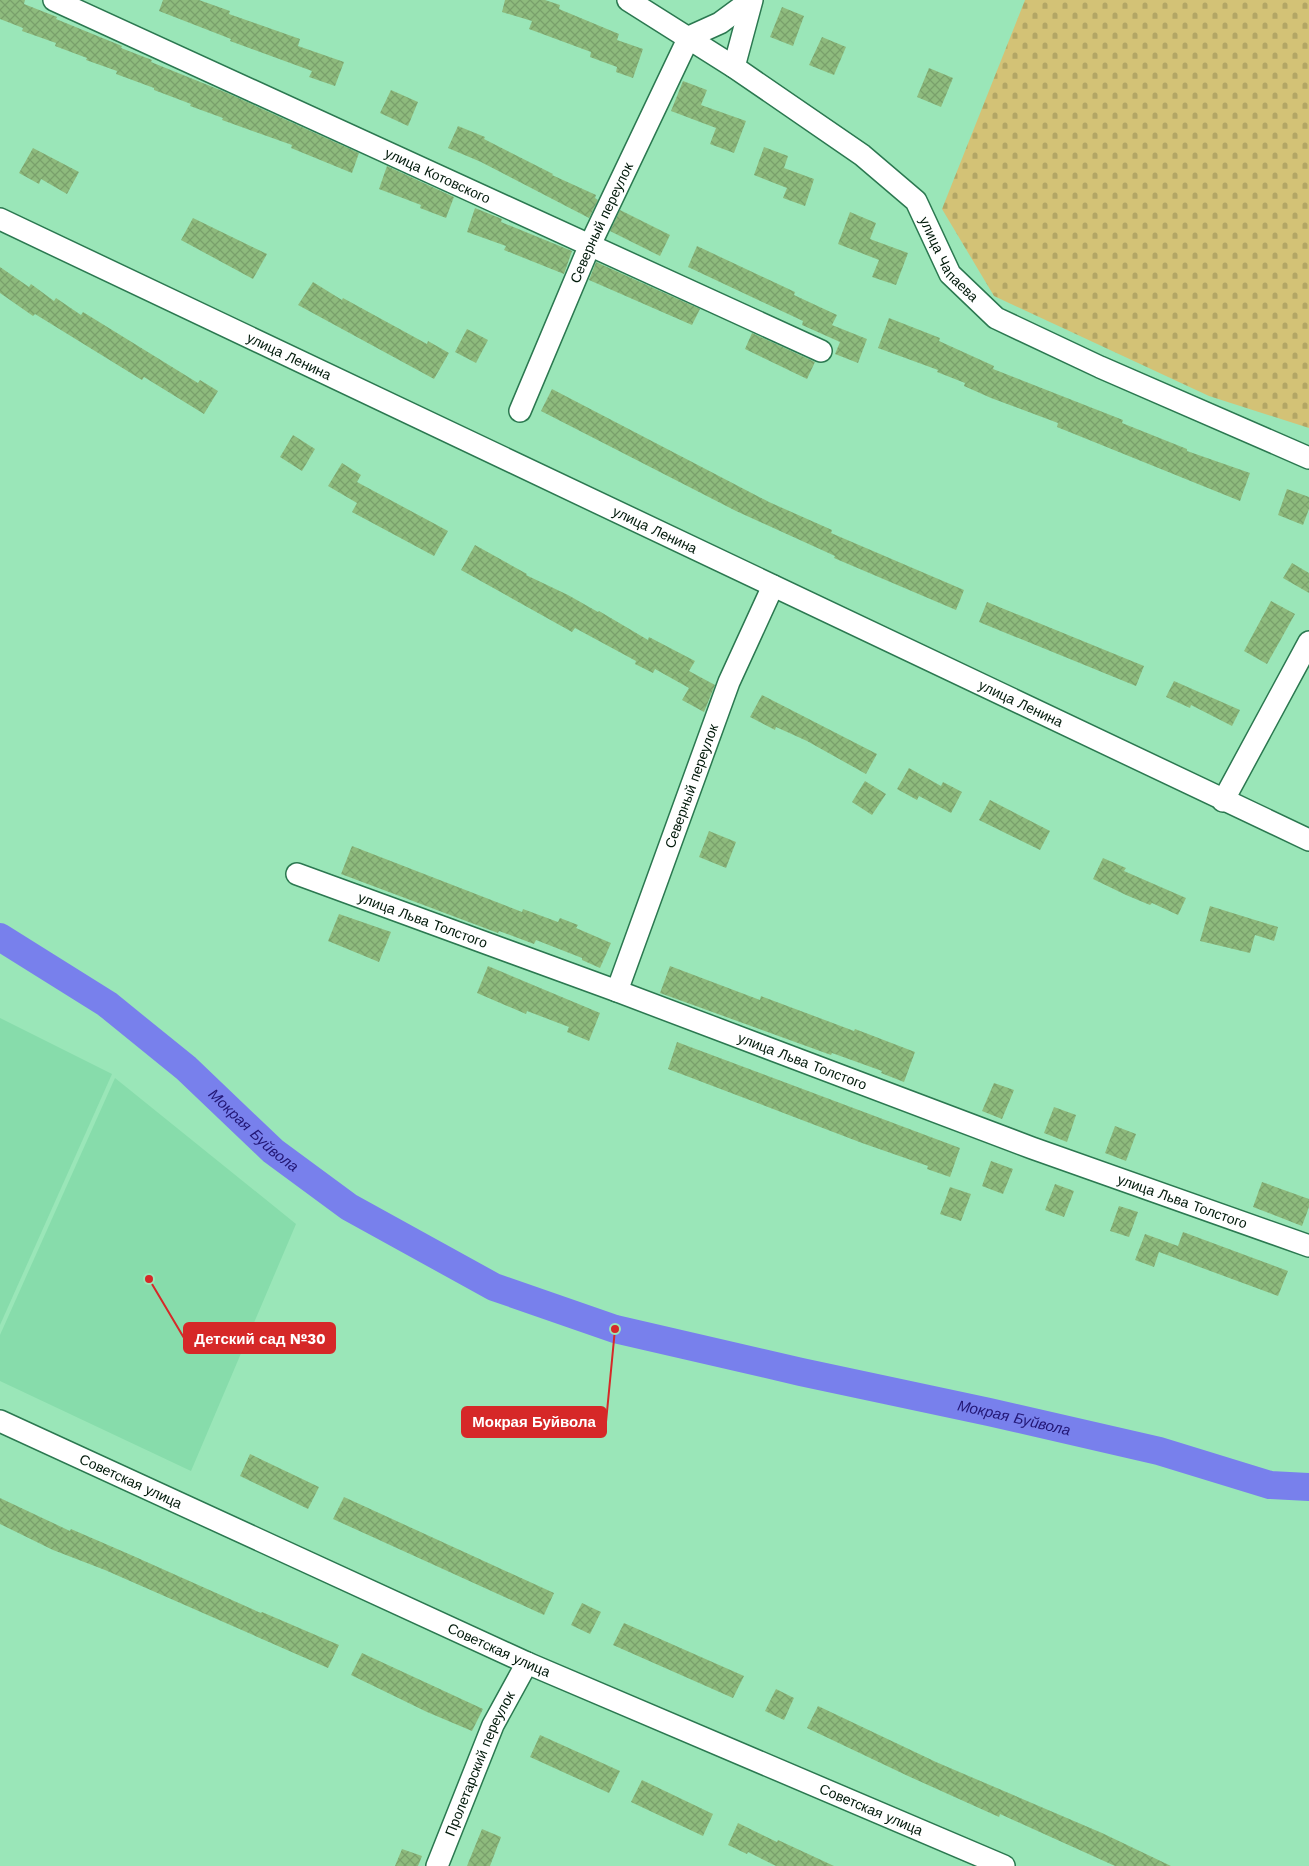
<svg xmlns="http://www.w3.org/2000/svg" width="1309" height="1866" font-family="'Work Sans',sans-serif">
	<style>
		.built { fill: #87dcab }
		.cemetery { fill: url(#cemetery-stones) }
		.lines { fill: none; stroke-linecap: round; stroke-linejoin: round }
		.river { stroke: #7880ec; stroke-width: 28 }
		.building { fill: url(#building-cross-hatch) }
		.minor-casing { stroke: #2b7850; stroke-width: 24 }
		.minor { stroke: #fff; stroke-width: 21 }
		.labels { text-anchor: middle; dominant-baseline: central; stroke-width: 4; stroke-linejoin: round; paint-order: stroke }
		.street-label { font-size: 14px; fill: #00190a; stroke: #9ae6b8 }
		.water-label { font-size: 15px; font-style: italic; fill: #221675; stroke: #9ae6b8 }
		.leader { fill: none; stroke: #d62828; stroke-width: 2 }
		.callout-dot { fill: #d62828; stroke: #9ae6b8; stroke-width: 2 }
		.callout { fill: #d62828; stroke: #d62828; stroke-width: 2 }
		.callout-label { font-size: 15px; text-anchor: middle; font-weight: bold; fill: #fff }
	</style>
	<defs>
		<pattern id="cemetery-stones" width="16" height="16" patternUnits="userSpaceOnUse" patternTransform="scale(1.25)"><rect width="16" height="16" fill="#d3c276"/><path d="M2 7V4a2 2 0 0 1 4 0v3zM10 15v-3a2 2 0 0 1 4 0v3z" fill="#b3a665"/></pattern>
		<pattern id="building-cross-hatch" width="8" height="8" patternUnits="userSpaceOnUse" patternTransform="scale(1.25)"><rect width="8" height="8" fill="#8ebb7d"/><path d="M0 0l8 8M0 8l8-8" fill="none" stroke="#79a06b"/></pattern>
	</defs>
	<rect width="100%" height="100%" fill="#9ae6b8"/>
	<g class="built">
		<path d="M0 1018 112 1074 0 1325Z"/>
		<path d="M115 1078 296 1224 191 1471 0 1381V1335Z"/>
	</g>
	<path class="cemetery" d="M1025 0H1309V428L1209 396 994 296 942 209Z"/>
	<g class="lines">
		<path class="river" id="s1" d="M0 937 107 1004 186 1068 273 1151 349 1207 494 1287 615 1329 801 1372 989 1412 1159 1451 1270 1485 1309 1487"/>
	</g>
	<g class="building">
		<path d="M0 0H25L24 4 57 17 56 19 122 46 121 48 152 60 151 62 225 92 359 153 352 173 291 148 292 145 222 120 223 118 190 106 191 104 154 90V88L116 74 117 71 86 60 87 58 55 46 56 43 22 31 23 28 0 19Z"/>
		<path d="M163 0H199L230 11 229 14 300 39 298 46 344 62 335 86 309 77 312 71 230 41 231 39 159 11Z"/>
		<path d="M505 0H545L560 5 559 9 619 34 617 40 643 49 633 78 616 72 617 67 590 57 591 52 529 29 532 21 502 12Z"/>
		<path d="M782 7 804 16 793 46 770 37Z"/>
		<path d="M822 37 846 47 834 75 809 65Z"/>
		<path d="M929 68 953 78 941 107 917 97Z"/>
		<path d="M683 81 707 90 701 105 746 121 734 153 710 144 716 128 671 111Z"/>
		<path d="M391 90 418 102 408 126 380 113Z"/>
		<path d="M458 126 485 137 484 139 553 174 552 175 596 195 595 198 598 200 589 218 481 162 448 148Z"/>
		<path d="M764 147 788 156 784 168 814 179 805 206 783 198 787 188 754 175Z"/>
		<path d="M33 148 79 172 67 194 41 179 39 184 19 173Z"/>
		<path d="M387 166 454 197 446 218 420 208 421 205 379 189Z"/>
		<path d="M475 208 502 219 501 222 572 251 564 274 504 250 506 246 467 232Z"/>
		<path d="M620 210 670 235 660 256 610 231Z"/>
		<path d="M850 212 876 223 870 239 908 253 896 285 872 277 879 260 838 244Z"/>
		<path d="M193 218 267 254 253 279 181 240Z"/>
		<path d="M697 246 795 292 794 295 837 315 832 325 867 339 858 363 835 354 840 342 802 325 803 321 688 267Z"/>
		<path d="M596 262 700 309 692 325 589 280Z"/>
		<path d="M0 267 29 287 31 284 54 301 56 298 81 315 83 312 198 383 200 380 218 391 204 414 144 377 142 380 35 314 33 316 0 293Z"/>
		<path d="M313 282 342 300 343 298 427 344 428 341 449 353 434 379 298 305Z"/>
		<path d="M889 318 940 338 939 341 994 366 993 369 1123 420 1122 423 1187 449V451L1250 473 1240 501 1057 427 1058 423 991 398 964 386 965 383 937 372 938 370 878 348Z"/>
		<path d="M467 329 488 340 476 363 455 352Z"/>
		<path d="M752 333 815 362 807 379 745 349Z"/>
		<path d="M552 389 769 502 832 530 831 533 964 590 956 610 834 558 835 556 736 511 541 411Z"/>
		<path d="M293 435 315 449 302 471 280 457Z"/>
		<path d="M342 463 361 475 357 482 448 531 434 556 352 512 357 503 328 486Z"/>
		<path d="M1287 489 1309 497V509L1303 525 1278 515Z"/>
		<path d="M475 545 527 574 526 575 568 595 598 612 599 611 648 640 649 637 695 661 689 671 715 685 704 712 682 700 689 688 655 669 653 673 635 664 636 661 575 628 572 632 461 570Z"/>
		<path d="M1292 563 1309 573V593L1283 578Z"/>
		<path d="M1271 601 1295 614 1267 664 1244 651Z"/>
		<path d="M987 602 1144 666 1136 686 979 622Z"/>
		<path d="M1174 681 1240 710 1232 726 1191 705 1190 708 1166 697Z"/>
		<path d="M762 695 877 754 866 774 807 741 776 727 775 730 750 717Z"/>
		<path d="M909 768 941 786 943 782 962 792 951 813 919 796 917 800 897 789Z"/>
		<path d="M865 781 886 794 872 815 852 802Z"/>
		<path d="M990 800 1050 831 1040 850 979 820Z"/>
		<path d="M709 831 736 842 726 868 699 857Z"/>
		<path d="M352 846 522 912 523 909 558 922 560 918 578 925 576 928 611 943 600 968 582 960V958L536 940 534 944 499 931 498 933 341 874Z"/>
		<path d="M1103 858 1126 868 1124 871 1186 898 1178 915 1152 903 1150 905 1126 895 1093 879Z"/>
		<path d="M1210 906 1278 927 1274 941 1255 935 1250 953 1200 941Z"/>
		<path d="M339 914 391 932 379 962 328 941Z"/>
		<path d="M488 966 600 1013 589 1041 567 1032 569 1027 527 1011 526 1014 477 993Z"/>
		<path d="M670 966 760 1000 761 996 854 1031 855 1029 915 1052 904 1082 881 1073 882 1071 832 1053 831 1055 660 993Z"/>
		<path d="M677 1042 960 1148 950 1177 927 1169 928 1166 862 1143 668 1069Z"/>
		<path d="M994 1083 1014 1090 1002 1119 982 1111Z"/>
		<path d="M1054 1107 1076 1115 1067 1142 1044 1133Z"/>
		<path d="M1115 1126 1136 1134 1126 1161 1105 1153Z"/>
		<path d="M991 1161 1013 1169 1003 1194 982 1186Z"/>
		<path d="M1262 1182 1309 1199V1207L1302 1226 1253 1207Z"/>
		<path d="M1055 1184 1074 1191 1064 1217 1045 1210Z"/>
		<path d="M950 1187 971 1194 961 1221 940 1214Z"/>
		<path d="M1119 1206 1138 1212 1129 1237 1110 1231Z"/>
		<path d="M1183 1232 1288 1271 1278 1296 1159 1252 1154 1267 1135 1260 1145 1234 1178 1246Z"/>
		<path d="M250 1454 319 1487 308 1509 240 1476Z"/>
		<path d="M344 1497 554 1593 544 1615 333 1519Z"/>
		<path d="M0 1498 70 1531 71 1529 131 1555 261 1613 262 1612 339 1645 328 1668 105 1570 53 1550 0 1524Z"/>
		<path d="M582 1603 601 1612 590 1634 571 1625Z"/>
		<path d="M624 1623 744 1676 733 1698 613 1645Z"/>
		<path d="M362 1653 483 1709 472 1731 427 1712 351 1675Z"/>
		<path d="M776 1689 794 1698 784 1720 765 1711Z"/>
		<path d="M818 1706 936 1762 1102 1833 1171 1866H1115L1000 1814 999 1817 908 1776 807 1728Z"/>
		<path d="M540 1735 620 1771 609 1793 530 1757Z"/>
		<path d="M642 1780 713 1814 703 1836 631 1802Z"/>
		<path d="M738 1823 777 1842 778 1840 834 1866H776L748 1852 747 1854 728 1845Z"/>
		<path d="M482 1829 501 1837 490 1866H467Z"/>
		<path d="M402 1849 422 1856 418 1866H395Z"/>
	</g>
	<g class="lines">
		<defs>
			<g id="minor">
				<path id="s2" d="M54 0 821 351"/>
				<path id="s3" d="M628 0 734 67 862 155 916 201 950 274 996 318 1100 367 1309 458"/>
				<path d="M734 67 752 0"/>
				<path id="s4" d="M0 219 1309 840"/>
				<path id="s5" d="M520 411 589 247 689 37 720 23 751 0"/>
				<path d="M1223 801 1309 642"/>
				<path id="s6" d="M297 874 617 991 1032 1148 1309 1246"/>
				<path id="s7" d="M617 991 729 682 773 586"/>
				<path id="s8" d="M0 1421 527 1663 1004 1866"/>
				<path id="s9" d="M437 1866 493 1725 527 1663"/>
			</g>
		</defs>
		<use href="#minor" class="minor-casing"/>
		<use href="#minor" class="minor"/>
	</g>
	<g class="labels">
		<g class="street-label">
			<text stroke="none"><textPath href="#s2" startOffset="422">улица Котовского</textPath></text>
			<text stroke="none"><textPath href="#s5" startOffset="205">Северный переулок</textPath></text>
			<text stroke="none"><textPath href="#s3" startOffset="419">улица Чапаева</textPath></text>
			<text stroke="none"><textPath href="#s4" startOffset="320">улица Ленина</textPath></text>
			<text stroke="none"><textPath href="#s4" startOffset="725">улица Ленина</textPath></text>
			<text stroke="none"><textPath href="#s4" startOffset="1130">улица Ленина</textPath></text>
			<text stroke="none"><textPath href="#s7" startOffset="218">Северный переулок</textPath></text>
			<text stroke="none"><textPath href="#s6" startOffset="134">улица Льва Толстого</textPath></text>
			<text stroke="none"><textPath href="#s6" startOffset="539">улица Льва Толстого</textPath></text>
			<text stroke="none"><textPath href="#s6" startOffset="944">улица Льва Толстого</textPath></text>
			<text stroke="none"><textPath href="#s8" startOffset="144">Советская улица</textPath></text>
			<text stroke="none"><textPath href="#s8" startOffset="549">Советская улица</textPath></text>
			<text stroke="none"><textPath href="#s9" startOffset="111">Пролетарский переулок</textPath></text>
			<text stroke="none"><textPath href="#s8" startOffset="954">Советская улица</textPath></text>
		</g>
		<g class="water-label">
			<text stroke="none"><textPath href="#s1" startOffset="320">Мокрая Буйвола</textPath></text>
			<text stroke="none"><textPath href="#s1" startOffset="1145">Мокрая Буйвола</textPath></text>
		</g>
	</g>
	<path class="leader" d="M149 1279L184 1338M615 1329L606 1422"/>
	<g class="callout-dot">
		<circle cx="149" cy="1279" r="5"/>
		<circle cx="615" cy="1329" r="5"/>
	</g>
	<g class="callout">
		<rect x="184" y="1323" width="151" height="30" rx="5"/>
		<rect x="462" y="1407" width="144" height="30" rx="5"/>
	</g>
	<g class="callout-label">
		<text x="260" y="1344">Детский сад №30</text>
		<text x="534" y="1427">Мокрая Буйвола</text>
	</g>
</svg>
